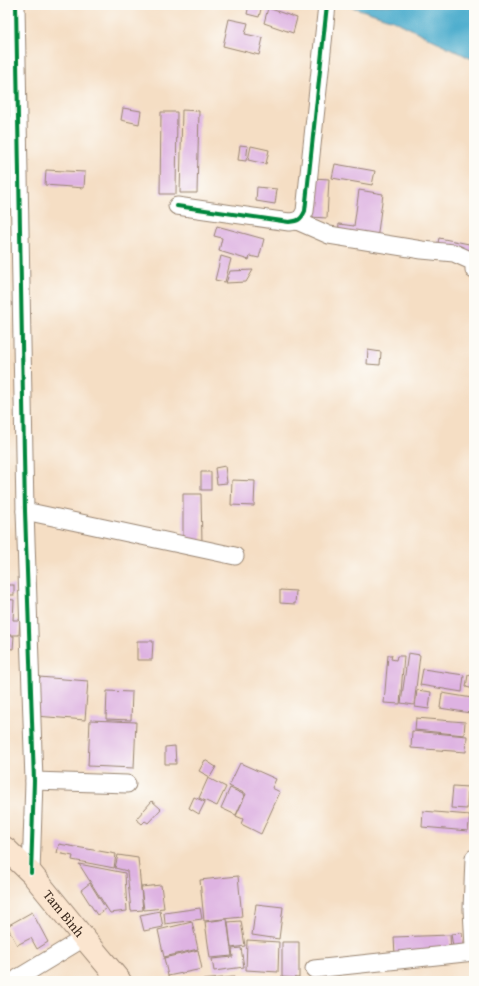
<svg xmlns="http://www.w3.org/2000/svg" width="479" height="986" font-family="'Gentium Book Plus',serif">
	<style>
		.water { fill: #4faece; stroke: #456c76 }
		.building { fill: #deb3e2 }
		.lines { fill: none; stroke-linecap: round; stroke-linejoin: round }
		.street-casing { stroke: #988471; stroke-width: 19 }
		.secondary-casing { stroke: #988471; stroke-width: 24 }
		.street { stroke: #fff; stroke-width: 17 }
		.secondary { stroke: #fbe5cf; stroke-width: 22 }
		.cycleway-casing { stroke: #fdfcf7; stroke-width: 6 }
		.cycleway { stroke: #00873e; stroke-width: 4 }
		.labels { text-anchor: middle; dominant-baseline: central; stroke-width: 3; stroke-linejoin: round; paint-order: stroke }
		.street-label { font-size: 14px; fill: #3b2a1e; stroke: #fdfcf7 }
	</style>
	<rect width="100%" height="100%" fill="#fdfcf7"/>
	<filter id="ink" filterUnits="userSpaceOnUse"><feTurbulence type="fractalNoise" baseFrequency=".025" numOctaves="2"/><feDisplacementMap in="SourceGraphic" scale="8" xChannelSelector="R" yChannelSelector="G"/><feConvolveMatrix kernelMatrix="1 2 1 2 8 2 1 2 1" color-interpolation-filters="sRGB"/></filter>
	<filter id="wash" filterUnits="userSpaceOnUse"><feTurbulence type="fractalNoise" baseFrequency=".012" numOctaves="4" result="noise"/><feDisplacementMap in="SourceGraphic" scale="16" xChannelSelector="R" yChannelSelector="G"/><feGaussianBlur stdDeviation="0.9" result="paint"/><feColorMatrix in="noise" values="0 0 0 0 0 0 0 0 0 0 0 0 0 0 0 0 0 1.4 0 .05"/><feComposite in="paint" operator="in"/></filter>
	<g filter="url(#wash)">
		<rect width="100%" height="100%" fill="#f5dec4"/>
		<path class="water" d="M346 5H474V60L393 20Z"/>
		<g id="blocks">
			<g class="building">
				<path d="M249 5H262L259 17 247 14Z"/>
				<path d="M268 8 297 18 293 33 264 23Z"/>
				<path d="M229 19 248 23 245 34 263 38 259 55 223 46Z"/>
				<path d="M123 108 141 111 139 124 121 120Z"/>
				<path d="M182 110 199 111 197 193H180Z"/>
				<path d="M161 112H177L176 194H160Z"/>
				<path d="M240 145 248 146 246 161 238 160Z"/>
				<path d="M251 146 269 150 266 164 248 160Z"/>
				<path d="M335 164 375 171 372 185 332 178Z"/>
				<path d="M46 170 85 172 84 188 45 185Z"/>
				<path d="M313 178 329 179 327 218 310 217Z"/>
				<path d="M257 187 277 189 275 204 256 201Z"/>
				<path d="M359 190 383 194 377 240 338 235 339 224 354 226Z"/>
				<path d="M217 226 264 239 259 258 250 256 249 260 219 251 222 238 214 236Z"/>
				<path d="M439 238 474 245 472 254 437 247Z"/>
				<path d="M221 256 231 259 225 282 215 280Z"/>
				<path d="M253 270 246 282 226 283 230 271Z"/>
				<path d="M368 350 381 352 380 365 367 364Z"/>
				<path d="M225 466 227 483 217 484 215 468Z"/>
				<rect x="201" y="472" width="10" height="18"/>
				<path d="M232 480 255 481 254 506 231 505Z"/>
				<path d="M183 494H201L202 543H183Z"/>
				<rect x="5" y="585" width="9" height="10"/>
				<path d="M280 590 296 591 295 604 280 603Z"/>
				<path d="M5 599 14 600 13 620H20L19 635H5Z"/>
				<path d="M5 636H14L13 649 5 648Z"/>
				<path d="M137 641H153L152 660H137Z"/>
				<path d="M408 653 420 655 414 705 401 703Z"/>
				<path d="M388 655H392L391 659 396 660 397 656H404L400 704 384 703Z"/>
				<path d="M423 669 464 675 462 692 420 685Z"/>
				<path d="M468 675 474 676V689L466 687Z"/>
				<path d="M39 677 88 681 85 720 36 716Z"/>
				<path d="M417 690 431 692 429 709 415 707Z"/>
				<path d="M107 691 132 692 131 720 106 719Z"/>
				<path d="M442 693 472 698 470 713 440 708Z"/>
				<path d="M416 718 465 722 464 735 415 730Z"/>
				<path d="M90 720 136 722 134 768 88 766Z"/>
				<path d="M412 731 467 736 466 752 411 748Z"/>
				<path d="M175 746 176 764H165V747Z"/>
				<path d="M205 760 216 767 210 777 199 771Z"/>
				<path d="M240 763 276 779 272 788 280 792 261 834 241 824 243 819 236 816 246 794 229 786Z"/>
				<path d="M208 778 226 787 217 806 199 798Z"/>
				<path d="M453 786 468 787 467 809 451 808Z"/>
				<path d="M230 788 245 795 236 815 221 808Z"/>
				<path d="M194 797 205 802 199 814 189 808Z"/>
				<path d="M152 801 161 809 148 823 145 821 142 824 136 819Z"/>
				<path d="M423 811 470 815 468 831 422 827Z"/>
				<path d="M59 844 116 854 114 868 72 860 73 856 57 853Z"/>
				<path d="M118 855 138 858 143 910 131 911 127 871 115 868Z"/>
				<path d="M79 864 125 873 127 911 110 913Z"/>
				<path d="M238 876 242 917 204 921 200 880Z"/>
				<path d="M90 883 106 909 97 915 81 890Z"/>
				<path d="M161 885 164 908 144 910 141 887Z"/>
				<path d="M256 904 283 907 279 939 252 935Z"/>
				<path d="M200 908 202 919 165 924 164 913Z"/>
				<path d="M160 911 163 927 144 931 140 915Z"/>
				<path d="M32 912 48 942 37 949 31 938 17 945 7 926Z"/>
				<path d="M227 919 232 956 210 958 205 922Z"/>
				<path d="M241 921 245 946 231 948 228 922Z"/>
				<path d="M192 922 198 949 164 957 158 930Z"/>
				<path d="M462 933 464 952 454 953 451 934Z"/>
				<path d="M450 935 451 953 395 956 394 937Z"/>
				<path d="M247 940 279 942 278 972 246 970Z"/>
				<path d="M282 942H299V978L282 977Z"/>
				<path d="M241 948 244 967 214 971 212 959 233 957 232 949Z"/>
				<path d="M198 950 202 969 168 976 164 958Z"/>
				<path d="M234 977V981H201V980Z"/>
			</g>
		</g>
	</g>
	<g filter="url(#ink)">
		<use href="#blocks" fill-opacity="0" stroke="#988471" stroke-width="1"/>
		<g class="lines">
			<defs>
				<g id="street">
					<path d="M16 5 25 511 34 781 31 873"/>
					<path d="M177 206 289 222C298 221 301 220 305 211L327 5"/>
					<path d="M297 221 329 235 422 250 454 253 474 262V270"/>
					<path d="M25 511 235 556"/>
					<path d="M34 781 127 784"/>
					<path d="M474 858 472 909 474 947"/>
					<path d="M314 969 474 952"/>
					<path d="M17 981 18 978 84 938"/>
				</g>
				<g id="secondary">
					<path id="s1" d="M5 848 31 873 84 938 120 981"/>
				</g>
			</defs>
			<use href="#street" class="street-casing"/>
			<use href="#secondary" class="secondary-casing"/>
			<use href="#street" class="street"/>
			<use href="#secondary" class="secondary"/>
			<defs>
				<g id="cycleway">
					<path d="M16 5 25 511 34 781 31 873"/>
					<path d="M177 206 289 222C298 221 301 220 305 211L327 5"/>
				</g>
			</defs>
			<use href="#cycleway" class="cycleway-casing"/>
			<use href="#cycleway" class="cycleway"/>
		</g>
	</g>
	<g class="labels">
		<g class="street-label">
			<text stroke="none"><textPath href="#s1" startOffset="88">Tam Bình</textPath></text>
		</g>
	</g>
	<rect width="479" height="986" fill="none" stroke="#fdfcf7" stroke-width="20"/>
</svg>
